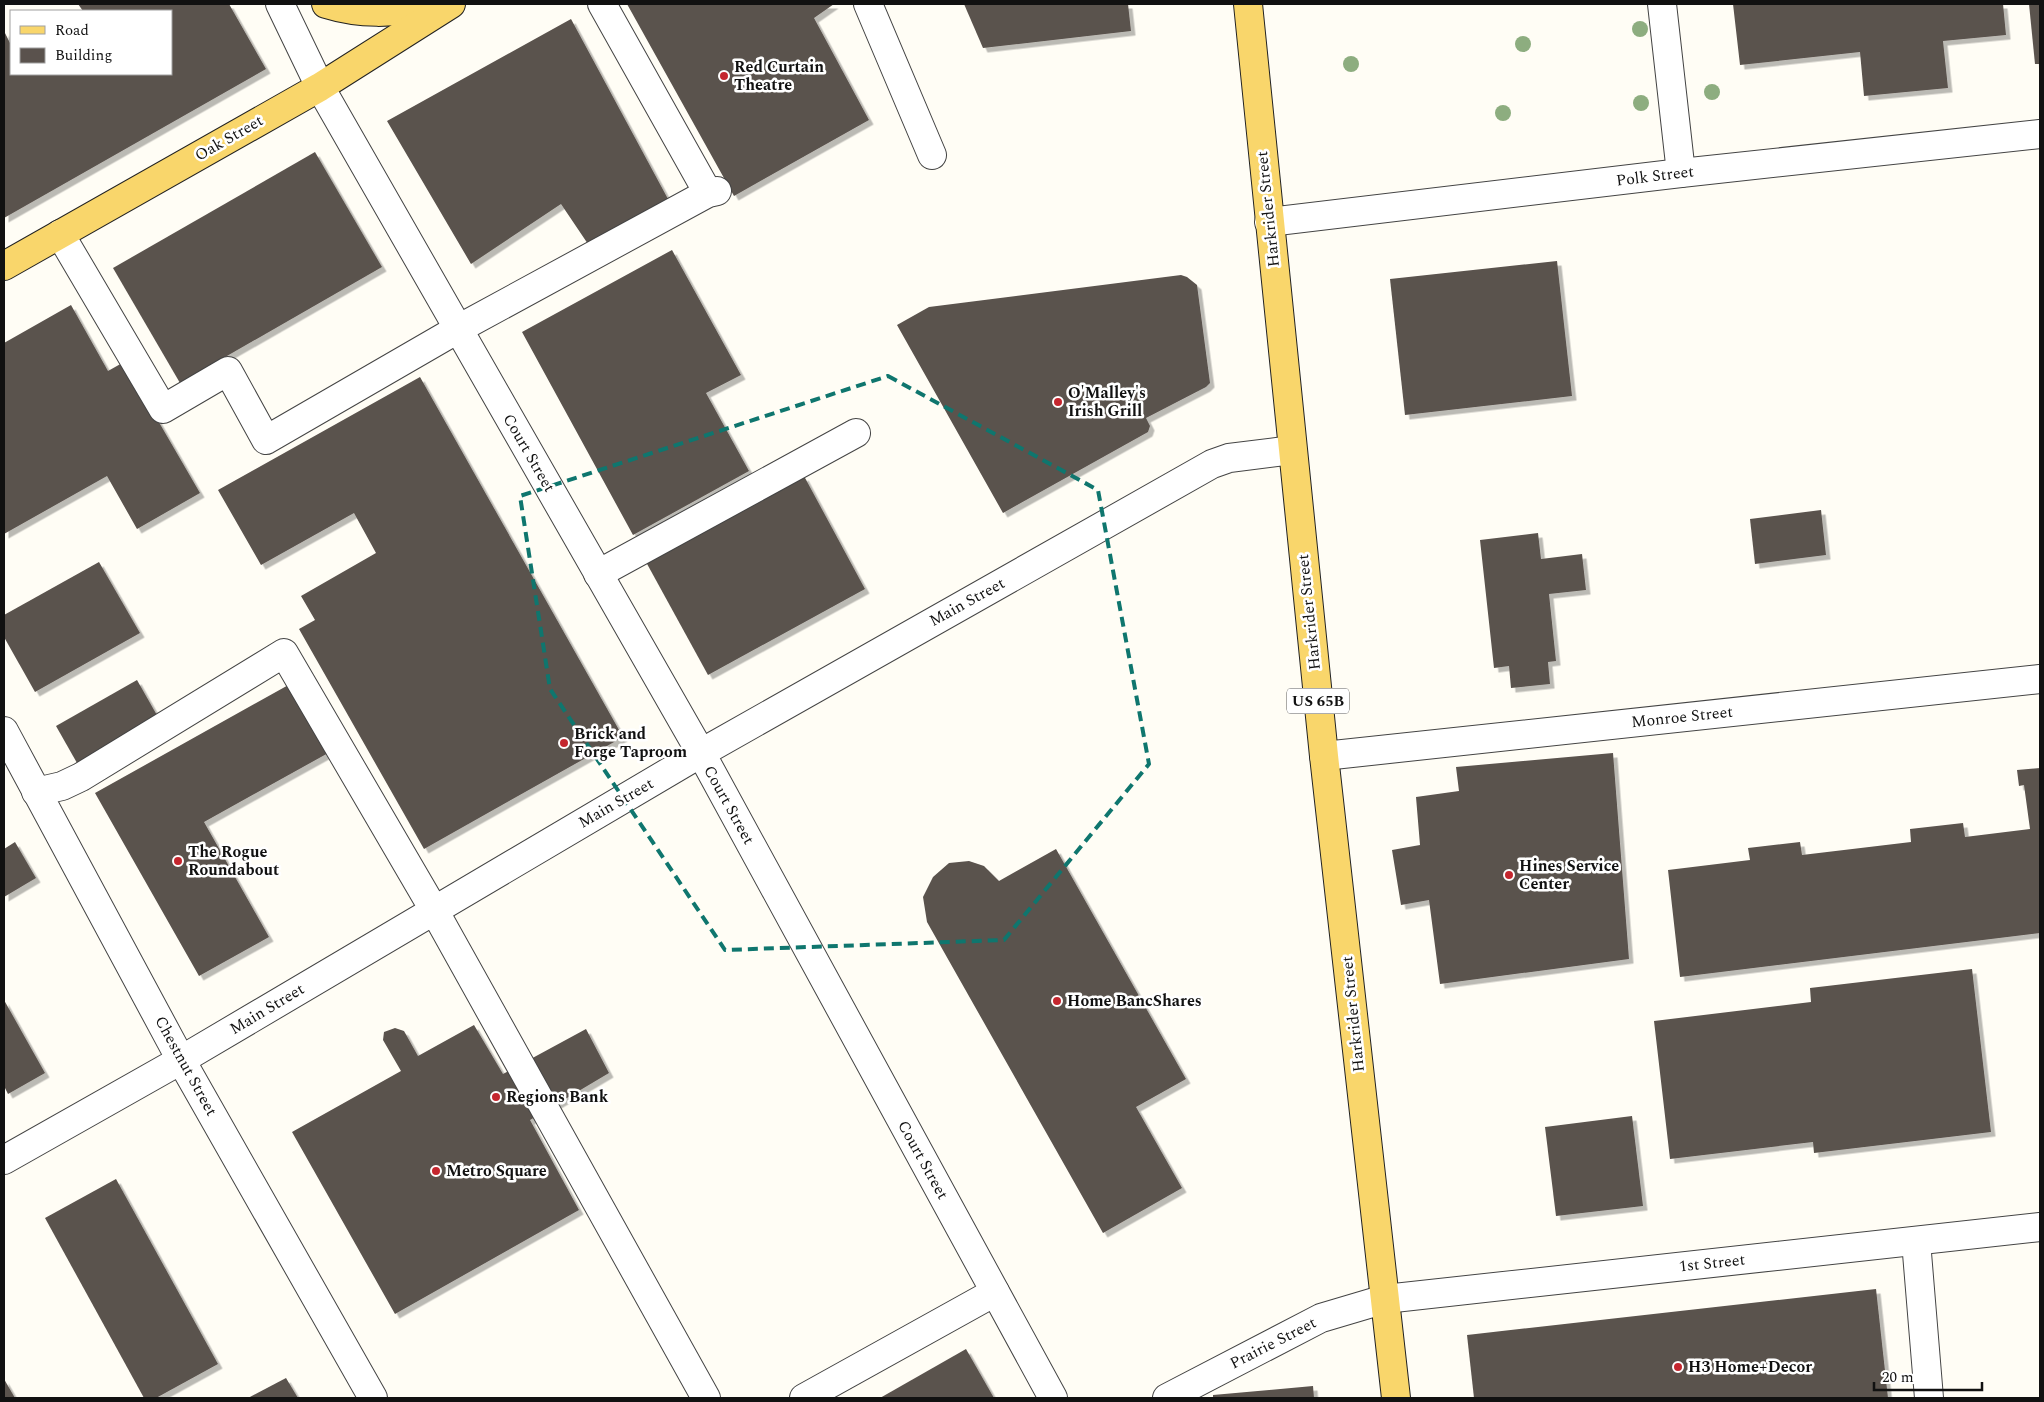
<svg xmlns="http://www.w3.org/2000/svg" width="2044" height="1402" font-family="Spectral,serif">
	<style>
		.building { fill: #5a524d; filter: url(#shadow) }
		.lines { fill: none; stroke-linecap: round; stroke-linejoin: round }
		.minor-casing { stroke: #444; stroke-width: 30 }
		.major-casing { stroke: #222; stroke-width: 30 }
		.minor { stroke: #fff; stroke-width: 28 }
		.major { stroke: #f9d66b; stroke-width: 28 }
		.tree { fill: #8dad7f }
		.marked { fill: none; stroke: #0f766e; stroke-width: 4; stroke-dasharray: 10 6; stroke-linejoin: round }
		.poi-dot { fill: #c4262e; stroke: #fff; stroke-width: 2 }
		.labels { text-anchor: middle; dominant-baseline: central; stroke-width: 5; stroke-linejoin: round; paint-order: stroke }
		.shield { fill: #fff; stroke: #585858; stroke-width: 1 }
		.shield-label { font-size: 15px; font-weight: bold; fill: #111 }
		.poi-label { font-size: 16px; font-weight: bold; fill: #111; stroke: #fff; text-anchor: start }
		.street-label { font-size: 16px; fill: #111; stroke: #fff }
	</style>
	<defs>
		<filter id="shadow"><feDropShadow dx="4.5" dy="4.5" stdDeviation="0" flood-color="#0004"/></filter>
	</defs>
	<rect width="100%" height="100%" fill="#fffdf5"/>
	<g class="building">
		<path d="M78 4H229L266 69 4 218V31L11 45V74H171V11H83Z"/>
		<path d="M627 4H834L814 18 869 120 734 196Z"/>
		<path d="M964 4H1128L1131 31 983 48Z"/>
		<path d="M1733 4H2003L2006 35 1943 41 1948 88 1864 96 1860 52 1740 65Z"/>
		<path d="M2029 4H2040V64H2035Z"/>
		<path d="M571 19 668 199 590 247 561 204 471 264 387 121Z"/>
		<path d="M315 152 382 267 180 383 113 268Z"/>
		<path d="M672 250 741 375 706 393 749 471 633 535 522 332Z"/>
		<path d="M1557 261 1572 396 1405 415 1390 279Z"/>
		<path d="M1181 275 1187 277 1197 285 1210 383 1206 387 1146 418 1150 426 1148 432 1003 513 897 325 929 307Z"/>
		<path d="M71 305 108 371 124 362 200 493 137 529 107 476 4 534V343Z"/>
		<path d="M420 377 623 737 424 849 299 629 315 620 301 596 376 553 354 513 261 565 218 490Z"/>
		<path d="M804 476 865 589 708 675 646 562Z"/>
		<path d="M1821 510 1826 555 1755 564 1750 519Z"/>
		<path d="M1538 533 1541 559 1582 554 1586 590 1549 594 1556 661 1548 662 1550 684 1511 688 1509 666 1494 668 1480 540Z"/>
		<path d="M99 562 140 633 35 692 4 637V615Z"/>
		<path d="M137 680 158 717 77 763 56 726Z"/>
		<path d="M292 683 330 752 204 822 269 937 199 976 95 793Z"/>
		<path d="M1613 753 1629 959 1440 984 1429 900 1401 905 1392 850 1420 845 1416 797 1459 791 1456 767Z"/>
		<path d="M2040 768V933L1680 977 1668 870 1750 860 1748 848 1800 842 1802 855 1911 842 1910 829 1963 823 1965 837 2030 829 2024 785 2019 786 2017 770Z"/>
		<path d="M15 842 36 878 4 897V849Z"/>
		<path d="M1056 849 1186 1079 1136 1107 1182 1188 1103 1233 927 922 923 897 933 877 949 863 969 861 984 866 999 881Z"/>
		<path d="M1972 969 1991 1132 1814 1153 1813 1142 1670 1159 1654 1021 1811 1002 1810 988Z"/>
		<path d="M4 1000 45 1073 8 1094 4 1086Z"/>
		<path d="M474 1025 503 1074 586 1029 609 1073 530 1120 579 1210 395 1314 292 1132 401 1071 383 1040 384 1032 395 1028 404 1031 418 1056Z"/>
		<path d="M1632 1116 1643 1206 1556 1216 1545 1127Z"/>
		<path d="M116 1179 218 1364 156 1398H144L45 1218Z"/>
		<path d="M1876 1289 1888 1398H1474L1467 1335Z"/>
		<path d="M966 1349 994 1398H880Z"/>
		<path d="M286 1378 298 1398H248Z"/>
		<path d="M4 1379 15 1398H4Z"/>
		<path d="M1313 1386 1314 1398H1213V1395Z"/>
	</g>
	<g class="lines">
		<defs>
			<g id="minor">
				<path d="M280 4 320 87 701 753 1053 1398"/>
				<path d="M602 4 708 193"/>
				<path d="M868 4 932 155"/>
				<path d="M1662 4 1681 173"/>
				<path d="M1269 222 1681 173 2040 134"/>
				<path d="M60 234 163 409 228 371 266 440 458 329 708 193 717 191"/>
				<path d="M598 574 856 433"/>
				<path d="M4 731 181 1060 373 1398"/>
				<path d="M1324 756 2040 679"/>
				<path d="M36 792 62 786 81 777 284 653 434 910 706 1398"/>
				<path d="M4 1160 181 1060 701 753 1212 464 1229 458 1292 450"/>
				<path d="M1916 1241 1929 1398"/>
				<path d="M804 1398 995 1292"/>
				<path d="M1167 1398 1321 1318 1385 1299 2040 1227"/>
			</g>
			<g id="major">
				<path d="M326 4C358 14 396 15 428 4"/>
				<path d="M1248 4 1324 756 1396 1398"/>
				<path d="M4 266 320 87 451 4"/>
			</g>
		</defs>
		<use href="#minor" class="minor-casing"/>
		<use href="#major" class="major-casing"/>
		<use href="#minor" class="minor"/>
		<use href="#major" class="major"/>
	</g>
	<g class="tree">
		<circle cx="1640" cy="29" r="8"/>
		<circle cx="1523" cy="44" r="8"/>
		<circle cx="1351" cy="64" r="8"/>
		<circle cx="1712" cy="92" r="8"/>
		<circle cx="1641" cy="103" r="8"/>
		<circle cx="1503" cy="113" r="8"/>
	</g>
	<path class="marked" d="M888 376 1098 490 1149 764 1004 940 725 950 550 689 520 496Z"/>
	<g class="poi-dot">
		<circle cx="724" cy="76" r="5"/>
		<circle cx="1058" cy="402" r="5"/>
		<circle cx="564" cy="743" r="5"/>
		<circle cx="178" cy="861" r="5"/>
		<circle cx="1509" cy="875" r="5"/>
		<circle cx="1057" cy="1001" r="5"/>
		<circle cx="496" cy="1097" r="5"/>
		<circle cx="436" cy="1171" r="5"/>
		<circle cx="1678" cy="1367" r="5"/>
	</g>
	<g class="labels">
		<rect class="shield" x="1287" y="688.5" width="62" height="25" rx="4"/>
		<g class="shield-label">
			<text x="1318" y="701">US 65B</text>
		</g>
		<g class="poi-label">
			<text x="734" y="67">Red Curtain<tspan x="734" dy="18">Theatre</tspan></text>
			<text x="1068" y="393">O'Malley's<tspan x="1068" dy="18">Irish Grill</tspan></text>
			<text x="574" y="734">Brick and<tspan x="574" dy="18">Forge Taproom</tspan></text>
			<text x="188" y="852">The Rogue<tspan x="188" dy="18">Roundabout</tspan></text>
			<text x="1519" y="866">Hines Service<tspan x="1519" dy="18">Center</tspan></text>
			<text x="1067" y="1001">Home BancShares</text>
			<text x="506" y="1097">Regions Bank</text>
			<text x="446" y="1171">Metro Square</text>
			<text x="1688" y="1367">H3 Home+Decor</text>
		</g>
		<g class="street-label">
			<text transform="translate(229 138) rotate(-30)">Oak Street</text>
			<text transform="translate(1655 176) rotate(-7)">Polk Street</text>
			<text transform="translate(1268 209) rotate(-96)">Harkrider Street</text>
			<text transform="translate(529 453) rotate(60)">Court Street</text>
			<text transform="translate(967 602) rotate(-29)">Main Street</text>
			<text transform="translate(1309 612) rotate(-96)">Harkrider Street</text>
			<text transform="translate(1682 717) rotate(-6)">Monroe Street</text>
			<text transform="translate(616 803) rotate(-30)">Main Street</text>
			<text transform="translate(729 805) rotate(61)">Court Street</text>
			<text transform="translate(267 1009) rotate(-31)">Main Street</text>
			<text transform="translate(1353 1014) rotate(-96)">Harkrider Street</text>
			<text transform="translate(186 1066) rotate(61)">Chestnut Street</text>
			<text transform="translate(923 1160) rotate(61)">Court Street</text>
			<text transform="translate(1712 1263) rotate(-6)">1st Street</text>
			<text transform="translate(1273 1343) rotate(-27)">Prairie Street</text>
		</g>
	</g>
	<rect width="2044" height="1402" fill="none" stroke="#111111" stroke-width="10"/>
	<rect x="10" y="10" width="162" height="65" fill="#ffffff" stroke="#a0a0a0"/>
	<rect x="20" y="26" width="25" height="8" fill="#f9d66b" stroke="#a0a0a0"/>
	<text x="55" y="35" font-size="15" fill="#111111">Road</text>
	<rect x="20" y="48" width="25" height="15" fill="#5a524d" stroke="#a0a0a0"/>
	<text x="55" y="60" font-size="15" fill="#111111">Building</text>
	<path d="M1874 1382v8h108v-8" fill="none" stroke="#111111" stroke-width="2.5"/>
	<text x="1882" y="1382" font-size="15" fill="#111111" stroke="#ffffff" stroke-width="4" paint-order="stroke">20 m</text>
</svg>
